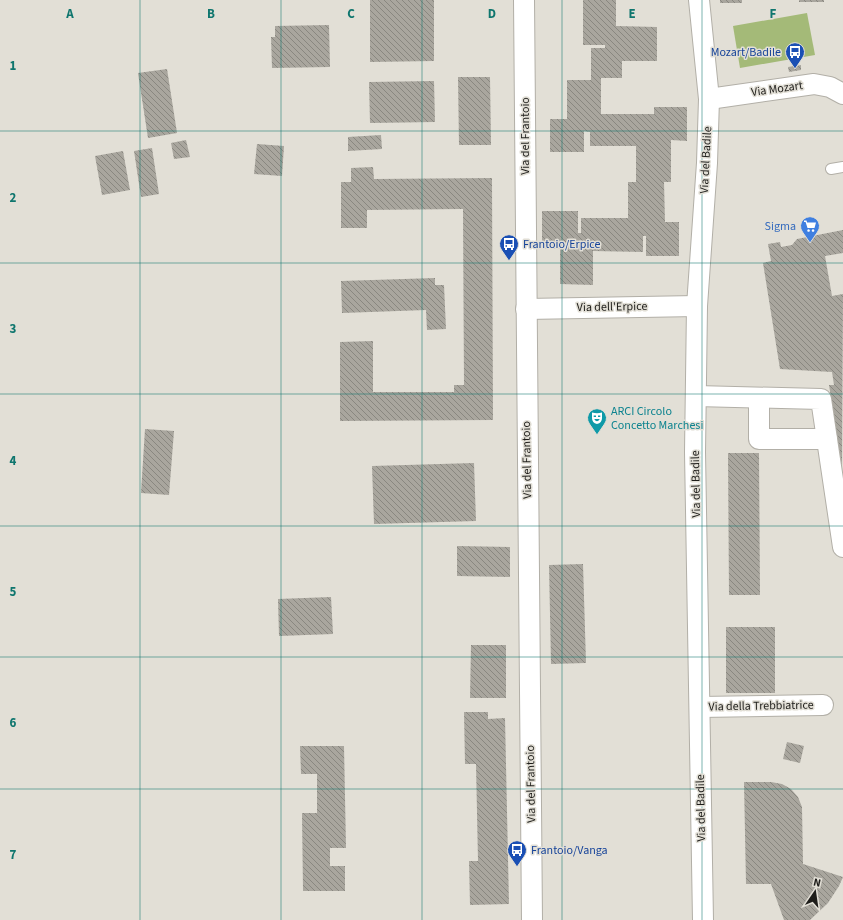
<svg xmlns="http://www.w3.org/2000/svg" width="843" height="920" font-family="'Source Sans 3',sans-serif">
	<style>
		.green { fill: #a4ba78 }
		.building { fill: url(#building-back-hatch) }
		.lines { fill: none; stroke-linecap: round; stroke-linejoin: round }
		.lane-casing { stroke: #b2afa7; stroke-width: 12 }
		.street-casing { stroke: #b2afa7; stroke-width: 22 }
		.lane { stroke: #fff; stroke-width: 10 }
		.street { stroke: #fff; stroke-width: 20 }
		.grid { fill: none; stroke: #0f766e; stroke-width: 1; stroke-opacity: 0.55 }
		.labels { text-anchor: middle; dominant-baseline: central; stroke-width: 3; stroke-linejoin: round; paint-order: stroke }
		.transit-label { font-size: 12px; fill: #164399; stroke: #e2dfd6; text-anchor: start }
		.street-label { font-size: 12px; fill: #1e1d1a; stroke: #e2dfd6 }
		.shop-label { font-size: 12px; fill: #366cbe; stroke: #e2dfd6; text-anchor: end }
		.culture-label { font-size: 12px; fill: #0d838f; stroke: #e2dfd6; text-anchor: start }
		.grid-label { font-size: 13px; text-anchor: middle; font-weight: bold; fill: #0f766e; stroke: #e2dfd6; stroke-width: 3; stroke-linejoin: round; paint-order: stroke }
	</style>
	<defs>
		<pattern id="building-back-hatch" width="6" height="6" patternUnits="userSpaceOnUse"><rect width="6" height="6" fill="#a9a69e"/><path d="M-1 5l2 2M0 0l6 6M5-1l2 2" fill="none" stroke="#898780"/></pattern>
	</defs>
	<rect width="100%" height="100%" fill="#e2dfd6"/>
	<path class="green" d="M807 13 815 55 740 68 733 26Z"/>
	<g class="building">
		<path d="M370 0H434V61L370 62Z"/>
		<path d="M583 0H616V26L657 27V61H622V78H601V114H654V107H687V141L671 140V182H664L665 222H679V256H646V236H643V252L593 251V285L560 284V249H542V211H578V233H581V218H628V182H636V146H590V132L584 131V152H550V119H567V80H591V48H605V45H583Z"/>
		<rect x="720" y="0" width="22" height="3"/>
		<rect x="799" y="0" width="25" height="2"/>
		<path d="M329 25 330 67 272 68 271 37H275V26Z"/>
		<path d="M801 65V70L789 72 788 67Z"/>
		<path d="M167 69 177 133 148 138 138 73Z"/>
		<path d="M458 77H490L491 145H459Z"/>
		<path d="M434 81 435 122 370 123 369 82Z"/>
		<path d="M381 135 382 149 348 151V137Z"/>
		<path d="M186 140 190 157 174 159 171 143Z"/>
		<path d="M257 144 284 146 282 176 254 174Z"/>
		<path d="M152 148 159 194 141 197 134 151Z"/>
		<path d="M123 151 130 190 102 195 95 156Z"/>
		<path d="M373 167 374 179 492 178 493 420 340 421V342L373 341V392H454V385H464L463 209 367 210V228H341V182H351V168Z"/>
		<path d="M843 230V253L825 256 832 296 843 294 842 467 829 385H834L832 372 780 369 763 263 771 261 768 244 780 242 781 247 792 245 797 239Z"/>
		<path d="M435 278V285H444L446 329 427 330 426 310 342 313 341 281Z"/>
		<path d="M145 429 174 431 169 495 141 493Z"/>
		<path d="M728 453H759L760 595H729Z"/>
		<path d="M474 463 476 521 374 524 372 466Z"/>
		<path d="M457 546 510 547V577L457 576Z"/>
		<path d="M583 564 586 663 551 664 549 565Z"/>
		<path d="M331 597 333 634 279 636 278 599Z"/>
		<rect x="726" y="627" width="49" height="66"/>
		<path d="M471 645H506V698H470Z"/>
		<path d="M464 712H488V719L505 718 509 904 470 905 469 861H478L476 764H465Z"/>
		<path d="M787 742 804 746 800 763 783 759Z"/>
		<path d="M300 746H344L346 848H330V866H345V891H303L302 813H317V774H301Z"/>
		<path d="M744 782H771L782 784 791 789 798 797 802 807 803 864 843 877 839 886 828 903 810 920H784L771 884H746Z"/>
	</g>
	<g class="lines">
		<defs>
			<path id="lane" d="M831 169 843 167"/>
			<g id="street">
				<path d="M524 0 532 920"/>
				<path d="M699 0 709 99 707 163 697 306 695 452 703 920"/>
				<path d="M709 99 814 84 830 87 843 94"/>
				<path d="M526 309 697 306"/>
				<path d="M696 396 821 399 843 547"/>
				<path d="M759 398V439H827"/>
				<path d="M700 707 823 705"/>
			</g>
		</defs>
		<use href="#lane" class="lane-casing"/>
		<use href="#street" class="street-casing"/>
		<use href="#lane" class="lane"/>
		<use href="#street" class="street"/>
	</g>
	<path class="grid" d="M140 0V920M281 0V920M422 0V920M562 0V920M702 0V920M0 131H843M0 263H843M0 394H843M0 526H843M0 657H843M0 789H843"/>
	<defs>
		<symbol id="bus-pin" viewBox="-11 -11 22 30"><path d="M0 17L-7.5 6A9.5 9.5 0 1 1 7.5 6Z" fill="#1a4fb4" stroke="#e2dfd6"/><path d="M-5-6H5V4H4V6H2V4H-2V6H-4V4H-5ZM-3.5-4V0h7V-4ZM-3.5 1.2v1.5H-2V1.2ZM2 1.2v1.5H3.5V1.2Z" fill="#fff"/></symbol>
		<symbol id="supermarket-pin" viewBox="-11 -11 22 30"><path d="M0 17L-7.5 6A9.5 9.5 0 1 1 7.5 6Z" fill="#3f7fe0" stroke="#e2dfd6"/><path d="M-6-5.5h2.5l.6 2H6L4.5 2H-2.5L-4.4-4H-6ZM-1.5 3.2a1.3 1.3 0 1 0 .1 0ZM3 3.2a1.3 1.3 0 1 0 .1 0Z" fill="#fff"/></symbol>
		<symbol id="theatre-pin" viewBox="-11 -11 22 30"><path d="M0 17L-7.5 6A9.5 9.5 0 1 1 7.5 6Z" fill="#0f9aa8" stroke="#e2dfd6"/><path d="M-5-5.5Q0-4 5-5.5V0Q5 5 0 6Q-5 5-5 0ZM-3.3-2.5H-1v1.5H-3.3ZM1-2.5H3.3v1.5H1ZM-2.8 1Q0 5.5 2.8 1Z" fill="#fff"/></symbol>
	</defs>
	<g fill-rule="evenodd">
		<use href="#bus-pin" x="784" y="41" width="22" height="30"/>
		<use href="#supermarket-pin" x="799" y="215" width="22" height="30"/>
		<use href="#bus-pin" x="498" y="233" width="22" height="30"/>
		<use href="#theatre-pin" x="586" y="407" width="22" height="30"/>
		<use href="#bus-pin" x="506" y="839" width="22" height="30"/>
	</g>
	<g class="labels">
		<g class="transit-label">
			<text x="781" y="52" text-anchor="end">Mozart/Badile</text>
			<text x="523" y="244">Frantoio/Erpice</text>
			<text x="531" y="850">Frantoio/Vanga</text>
		</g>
		<g class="street-label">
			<text transform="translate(777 89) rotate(-8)">Via Mozart</text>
			<text transform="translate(525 136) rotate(-90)">Via del Frantoio</text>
			<text transform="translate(706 160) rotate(-87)">Via del Badile</text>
			<text transform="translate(612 307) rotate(-1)">Via dell'Erpice</text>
			<text transform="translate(527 460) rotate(-91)">Via del Frantoio</text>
			<text transform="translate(696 484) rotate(-91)">Via del Badile</text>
			<text transform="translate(761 706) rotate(-1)">Via della Trebbiatrice</text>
			<text transform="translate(531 784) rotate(-91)">Via del Frantoio</text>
			<text transform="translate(701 808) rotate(-91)">Via del Badile</text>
		</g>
		<g class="shop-label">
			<text x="796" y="226">Sigma</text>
		</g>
		<g class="culture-label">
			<text x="611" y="411">ARCI Circolo<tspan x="611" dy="14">Concetto Marchesi</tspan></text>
		</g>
	</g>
	<g class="grid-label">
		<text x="70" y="18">A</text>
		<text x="211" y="18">B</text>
		<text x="351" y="18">C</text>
		<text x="492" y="18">D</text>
		<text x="632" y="18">E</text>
		<text x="773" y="18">F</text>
		<text x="13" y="70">1</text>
		<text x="13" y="202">2</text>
		<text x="13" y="333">3</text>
		<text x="13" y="465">4</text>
		<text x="13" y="596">5</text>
		<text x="13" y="727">6</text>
		<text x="13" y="859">7</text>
	</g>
	<g transform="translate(815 892) rotate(13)" stroke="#e2dfd6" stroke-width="3" paint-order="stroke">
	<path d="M0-3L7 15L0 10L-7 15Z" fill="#1e1d1a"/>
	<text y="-6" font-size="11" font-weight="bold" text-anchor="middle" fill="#1e1d1a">N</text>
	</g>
</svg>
